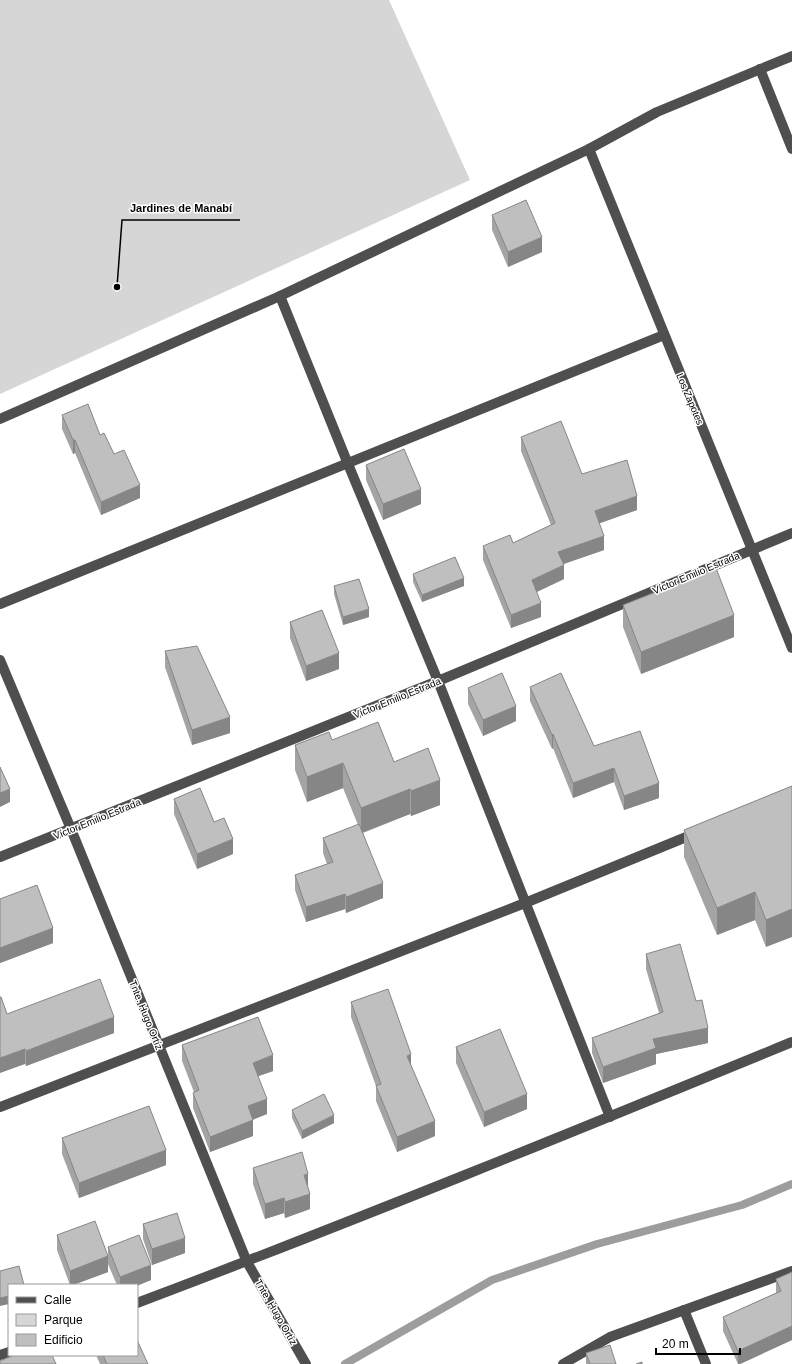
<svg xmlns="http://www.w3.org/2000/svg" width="792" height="1364" font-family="Helvetica,sans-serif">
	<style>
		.green { fill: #d6d6d6 }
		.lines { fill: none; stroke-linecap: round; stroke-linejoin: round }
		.stream { stroke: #9d9d9d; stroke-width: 8 }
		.minor { stroke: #4f4f4f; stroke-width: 10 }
		.wall { fill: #a4a4a4 }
		.shaded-wall { fill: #868686 }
		.building { fill: #bfbfbf; stroke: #868686 }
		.labels { text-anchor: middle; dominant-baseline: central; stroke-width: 3; stroke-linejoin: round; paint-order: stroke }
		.street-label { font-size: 10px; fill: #000; stroke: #fff }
		.leader { fill: none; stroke: #000; stroke-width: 1.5 }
		.callout-dot { fill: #000; stroke: #fff; stroke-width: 1.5 }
		.callout-label { font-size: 11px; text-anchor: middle; font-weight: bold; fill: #000; stroke: #fff; stroke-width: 3; stroke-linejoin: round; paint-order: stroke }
	</style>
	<rect width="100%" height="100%" fill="#fff"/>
	<path class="green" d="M0 0H389L470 180 0 394Z"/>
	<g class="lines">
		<path class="stream" d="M345 1364 492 1280 597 1244 742 1205 792 1184"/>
		<g class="minor">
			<path d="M760 69 792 149"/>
			<path d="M589 149 792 648"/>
			<path d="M280 296 348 464 438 681 610 1117"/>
			<path d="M0 419 280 296 589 149 657 112 792 56"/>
			<path d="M0 604 664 335"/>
			<path d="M0 660 71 829 247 1262 306 1364"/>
			<path d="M0 857 438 681 792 533"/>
			<path d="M0 1107 525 903 696 833"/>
			<path d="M137 1303C357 1220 575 1131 792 1042"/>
			<path d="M684 1310 706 1364"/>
			<path d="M0 1355 9 1352"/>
			<path d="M563 1364 610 1337 792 1271"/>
		</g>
	</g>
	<g class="wall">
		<path d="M492 215 542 252 508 267 492 230Z"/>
		<path d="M62 415 100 435 114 454 140 498 101 515 75 453 73 454 62 429Z"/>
		<path d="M521 437 582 474 637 510 599 523 604 550 563 564 564 579 537 592 541 617 511 628 483 560V546L513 543 551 525 521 451Z"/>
		<path d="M366 465 421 504 383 520 366 480Z"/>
		<path d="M413 574 464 586 422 602 413 582Z"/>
		<path d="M334 586 369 617 343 625 334 594Z"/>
		<path d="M623 605 734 637 641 674 623 627Z"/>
		<path d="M290 622 339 669 306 681 290 638Z"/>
		<path d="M165 651 230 733 192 745 165 667Z"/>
		<path d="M530 687 594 746 659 798 624 810 614 782 573 798 553 748 552 749 530 701Z"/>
		<path d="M468 688 516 721 483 736 468 704Z"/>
		<path d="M332 740 394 762 440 805 411 816 410 814 363 833 383 898 346 913 345 909 306 922 295 890V875L327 864 323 853V838L358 825 343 788 307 802 295 770V745Z"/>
		<path d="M792 786 766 947 755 920 717 935 684 857V830Z"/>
		<path d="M174 799 214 822 233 854 197 869 174 814Z"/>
		<path d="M0 899 53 943 0 963Z"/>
		<path d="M646 954 708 1043 656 1054V1064L603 1083 592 1053V1038L659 1013 646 969Z"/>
		<path d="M351 1002 411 1065 435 1136 397 1152 376 1101V1086L351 1017Z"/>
		<path d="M7 1014 114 1033 26 1066Z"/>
		<path d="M182 1045 273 1071 258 1076 267 1114 253 1120V1136L210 1152 193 1108V1093L194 1092 182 1061Z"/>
		<path d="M456 1047 527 1109 484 1127 456 1063Z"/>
		<path d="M292 1110 334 1123 302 1139 292 1118Z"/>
		<path d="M62 1138 166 1165 79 1198 62 1154Z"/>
		<path d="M253 1168 308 1187 310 1209 285 1218 284 1213 265 1219 253 1184Z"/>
		<path d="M143 1224 185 1253 152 1265 143 1239Z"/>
		<path d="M57 1235 108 1255V1247L151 1280 137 1285H117L108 1264V1272L73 1285H70L57 1250Z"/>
		<path d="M792 1272V1340L740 1364H738L723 1331V1317L776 1293V1279Z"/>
		<path d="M586 1353 616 1364H586Z"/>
		<path d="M96 1355H137L148 1364H100Z"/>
	</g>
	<g class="shaded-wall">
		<path d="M542 237V252L508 267V252Z"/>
		<path d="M73 440H75V453L73 454Z"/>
		<path d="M140 485V498L101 515V502Z"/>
		<path d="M421 489V504L383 520V504Z"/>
		<path d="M637 496V510L595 525V511Z"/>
		<path d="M604 536V550L558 566V552Z"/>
		<path d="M564 565V579L532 594V580Z"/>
		<path d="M464 578V586L422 602V595Z"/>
		<path d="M541 603V617L511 628V615Z"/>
		<path d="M369 609V617L343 625V617Z"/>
		<path d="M734 615V637L641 674V652Z"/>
		<path d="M339 653V669L306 681V666Z"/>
		<path d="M516 706V721L483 736V720Z"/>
		<path d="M230 717V733L192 745V730Z"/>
		<path d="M553 734V748L552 749V735Z"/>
		<path d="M343 763V788L307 802V777Z"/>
		<path d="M614 768V782L573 798V783Z"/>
		<path d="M440 780V805L411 816V791Z"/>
		<path d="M659 783V798L624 810V796Z"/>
		<path d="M10 789V802L0 807V793Z"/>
		<path d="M410 789V814L361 833V808Z"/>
		<path d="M233 839V854L197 869V854Z"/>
		<path d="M383 883V898L346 913V897Z"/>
		<path d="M755 892V920L717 935V908Z"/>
		<path d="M345 894V909L306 922V907Z"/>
		<path d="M792 909V937L766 947V920Z"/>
		<path d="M53 928V943L0 963V948Z"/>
		<path d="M114 1017V1033L26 1066V1051Z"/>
		<path d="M708 1028V1043L656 1054V1064L603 1083V1067L653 1039Z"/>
		<path d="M25 1049V1064L0 1073V1058Z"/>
		<path d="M411 1054V1070L407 1056Z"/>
		<path d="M273 1055V1071L253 1078V1063Z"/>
		<path d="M527 1094V1109L484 1127V1112Z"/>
		<path d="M267 1099V1114L248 1121V1106Z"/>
		<path d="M334 1115V1123L302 1139V1131Z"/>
		<path d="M253 1120V1136L210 1152V1137Z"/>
		<path d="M435 1121V1136L397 1152V1137Z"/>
		<path d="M166 1150V1165L79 1198V1183Z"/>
		<path d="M308 1174V1189L304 1175Z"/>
		<path d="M310 1194V1209L285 1218V1202Z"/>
		<path d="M284 1198V1213L265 1219V1204Z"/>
		<path d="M185 1238V1253L152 1265V1249Z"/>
		<path d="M108 1256V1272L73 1285H70V1271Z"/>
		<path d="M151 1265V1280L137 1286V1285H120V1277Z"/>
		<path d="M9 1296V1304L0 1306V1298Z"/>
		<path d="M792 1326V1340L740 1364H738V1351Z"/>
	</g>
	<g class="building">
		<path d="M526 200 542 237 508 252 492 215Z"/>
		<path d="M88 404 100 435 104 433 114 454 124 450 140 485 101 502 75 440H73L62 415Z"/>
		<path d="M561 421 582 474 627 460 637 496 595 511 604 536 558 552 564 565 532 580 541 603 511 615 483 546 510 535 513 543 555 523 521 437Z"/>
		<path d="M404 449 421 489 383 504 366 465Z"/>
		<path d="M455 557 464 578 422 595 413 574Z"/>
		<path d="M716 568 734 615 641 652 623 605Z"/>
		<path d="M359 579 369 609 343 617 334 586Z"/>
		<path d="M322 610 339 653 306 666 290 622Z"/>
		<path d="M197 646 230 717 192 730 165 651Z"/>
		<path d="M502 673 516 706 483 720 468 688Z"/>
		<path d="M561 673 594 746 640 731 659 783 624 796 614 768 573 783 553 734 552 735 530 687Z"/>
		<path d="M378 722 394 762 428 748 440 780 411 791 410 789 361 808 343 763 307 777 295 745 329 732 332 740Z"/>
		<path d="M0 767 10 789 0 793Z"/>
		<path d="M792 786V909L766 920 755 892 717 908 684 830Z"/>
		<path d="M200 788 214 822 224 818 233 839 197 854 174 799Z"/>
		<path d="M359 824 383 883 346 897 345 894 306 907 295 875 333 862 323 838Z"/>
		<path d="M37 885 53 928 0 948V899Z"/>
		<path d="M680 944 696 1001 702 1000 708 1028 653 1039 656 1048 603 1067 592 1038 663 1012 646 954Z"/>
		<path d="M100 979 114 1017 26 1051 25 1049 0 1058V997H1L7 1014Z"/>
		<path d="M388 989 411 1054 407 1056 435 1121 397 1137 376 1086 381 1084 351 1002Z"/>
		<path d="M258 1017 273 1055 253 1063 267 1099 248 1106 253 1120 210 1137 193 1093 199 1090 182 1045Z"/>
		<path d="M500 1029 527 1094 484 1112 456 1047Z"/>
		<path d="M324 1094 334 1115 302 1131 292 1110Z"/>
		<path d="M149 1106 166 1150 79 1183 62 1138Z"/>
		<path d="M302 1152 308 1174 304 1175 310 1194 285 1202 284 1198 265 1204 253 1168Z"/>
		<path d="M177 1213 185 1238 152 1249 143 1224Z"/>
		<path d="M95 1221 108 1256 70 1271 57 1235Z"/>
		<path d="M139 1235 151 1265 120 1277 108 1247Z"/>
		<path d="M19 1266 24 1285H9V1296L0 1298V1271Z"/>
		<path d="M792 1272V1326L738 1351 723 1317 781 1291 776 1279Z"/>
		<path d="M137 1340 148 1364H107L103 1355H137Z"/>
		<path d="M610 1345 616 1364H590L586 1353Z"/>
		<path d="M14 1355H52L56 1364H0V1361Z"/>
		<path d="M642 1362V1364H636Z"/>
	</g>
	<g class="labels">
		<g class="street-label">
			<text transform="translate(690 399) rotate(67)">Los Zapotes</text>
			<text transform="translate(696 573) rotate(-23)">Víctor Emilio Estrada</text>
			<text transform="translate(397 698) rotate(-22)">Víctor Emilio Estrada</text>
			<text transform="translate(97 819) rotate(-22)">Víctor Emilio Estrada</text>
			<text transform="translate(146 1015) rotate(68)">Tnte. Hugo Ortíz</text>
			<text transform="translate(276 1312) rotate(60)">Tnte. Hugo Ortíz</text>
		</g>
	</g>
	<path class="leader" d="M117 287L122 220H240"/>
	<circle class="callout-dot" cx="117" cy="287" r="4"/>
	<g class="callout-label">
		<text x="181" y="212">Jardines de Manabí</text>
	</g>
	<rect x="8" y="1284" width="130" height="72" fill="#ffffff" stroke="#999999"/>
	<rect x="16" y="1297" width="20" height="6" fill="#4f4f4f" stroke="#999999"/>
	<text x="44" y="1304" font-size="12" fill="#000000">Calle</text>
	<rect x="16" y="1314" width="20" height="12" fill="#d6d6d6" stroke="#999999"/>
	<text x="44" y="1324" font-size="12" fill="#000000">Parque</text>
	<rect x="16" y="1334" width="20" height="12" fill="#bfbfbf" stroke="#999999"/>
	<text x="44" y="1344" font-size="12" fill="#000000">Edificio</text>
	<path d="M656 1348v6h84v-6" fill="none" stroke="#000000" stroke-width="2"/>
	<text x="662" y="1348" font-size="12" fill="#000000" stroke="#ffffff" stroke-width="3" paint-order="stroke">20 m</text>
</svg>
